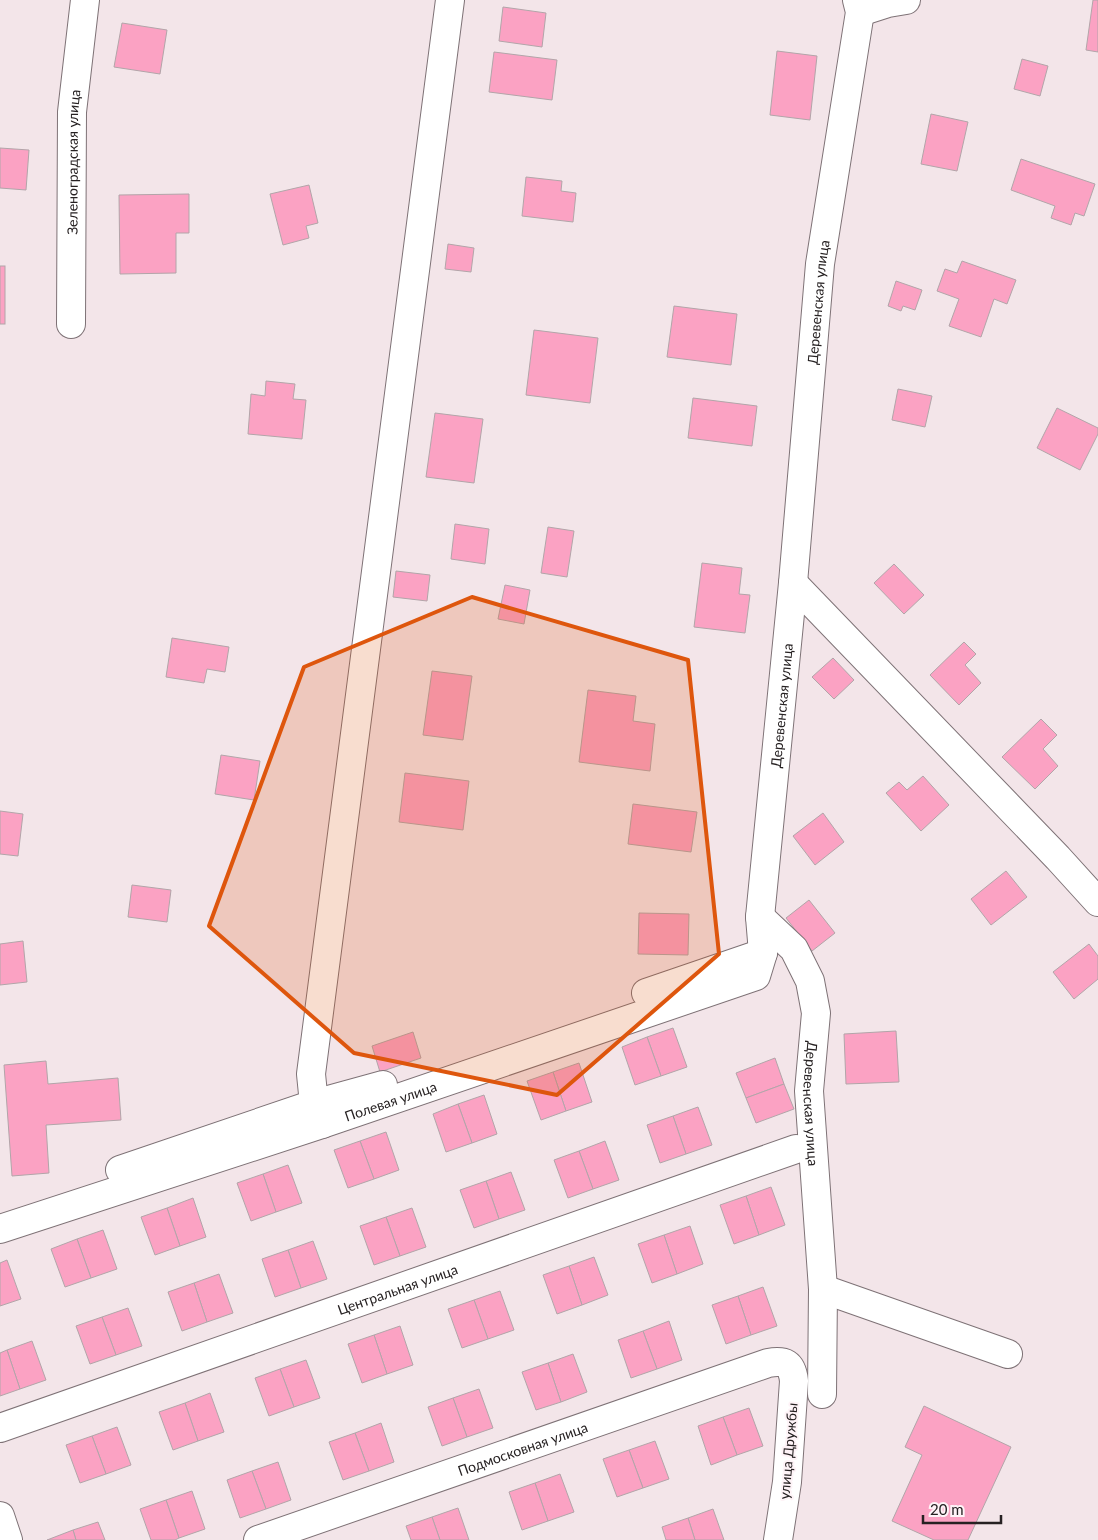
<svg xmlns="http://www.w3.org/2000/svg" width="1098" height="1540" font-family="Lato,sans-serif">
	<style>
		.building { fill: #fba2c3; stroke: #b2a5a9 }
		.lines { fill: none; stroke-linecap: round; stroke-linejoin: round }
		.minor-casing { stroke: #7e7276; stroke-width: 30 }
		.minor { stroke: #fff; stroke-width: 28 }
		.marked { fill: #de560d; fill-opacity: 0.2; stroke: #de560d; stroke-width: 4; stroke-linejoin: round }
		.labels { text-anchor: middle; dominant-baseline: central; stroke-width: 4; stroke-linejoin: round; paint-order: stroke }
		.street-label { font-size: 14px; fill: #262122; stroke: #fef3f7 }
	</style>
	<rect width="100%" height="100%" fill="#f3e5e9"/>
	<g class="building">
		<path d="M1093 0H1098V52L1086 50Z"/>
		<path d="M503 7 546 13 542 47 499 41Z"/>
		<path d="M122 23 167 30 160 74 114 67Z"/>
		<path d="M777 51 817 56 810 120 770 115Z"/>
		<path d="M494 52 557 60 552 100 489 92Z"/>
		<path d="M1022 59 1048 66 1040 96 1014 89Z"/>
		<path d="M931 114 968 122 957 171 921 164Z"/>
		<path d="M0 148 29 150 26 190 0 188Z"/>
		<path d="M1021 159 1095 184 1084 216 1075 213 1071 225 1051 218 1055 206 1011 190Z"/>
		<path d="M526 177 562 181 561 191 576 193 573 222 522 216Z"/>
		<path d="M309 185 318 223 306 226 309 238 283 245 270 194Z"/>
		<path d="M189 194V233H176V273L120 274 119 195Z"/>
		<path d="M448 244 474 248 471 272 445 269Z"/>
		<path d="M962 261 1016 280 1007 304 994 299 981 337 949 326 959 299 937 291 945 269 957 273Z"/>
		<rect x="0" y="266" width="5" height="58"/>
		<path d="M896 281 922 290 915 310 903 306 901 311 888 306Z"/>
		<path d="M674 306 737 314 731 365 667 357Z"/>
		<path d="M534 330 598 338 590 403 526 395Z"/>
		<path d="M266 381 295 384 293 399 306 400 302 439 248 434 251 394 265 396Z"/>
		<path d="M898 389 932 396 925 427 892 420Z"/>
		<path d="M693 398 757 406 752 446 688 438Z"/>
		<path d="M1057 408 1098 428V434L1080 470 1037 448Z"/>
		<path d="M435 413 483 419 474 483 426 477Z"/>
		<path d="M455 524 489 529 485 564 451 559Z"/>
		<path d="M548 527 574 531 567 577 541 573Z"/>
		<path d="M702 563 742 568 739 594 750 595 745 633 694 627Z"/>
		<path d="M894 564 924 595 904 614 874 583Z"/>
		<path d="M396 571 430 575 427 601 393 597Z"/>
		<path d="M505 585 530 590 524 624 498 619Z"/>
		<path d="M172 638 229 647 225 672 207 669 204 683 166 677Z"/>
		<path d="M964 642 976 654 965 665 981 683 959 705 930 675Z"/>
		<path d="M833 658 854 680 834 699 812 677Z"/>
		<path d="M432 671 472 676 463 740 423 735Z"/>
		<path d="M588 690 636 696 633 721 655 724 650 771 579 762Z"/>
		<path d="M1041 719 1057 735 1043 749 1058 766 1035 789 1002 757Z"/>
		<path d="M221 755 260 761 254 800 215 794Z"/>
		<path d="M405 773 469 781 463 830 399 822Z"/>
		<path d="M923 776 949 805 921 831 886 793 899 782 907 790Z"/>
		<path d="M633 804 697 812 691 852 628 844Z"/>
		<path d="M0 811 23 814 18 856 0 854Z"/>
		<path d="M823 813 844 842 815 865 793 836Z"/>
		<path d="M1006 871 1027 897 991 925 971 899Z"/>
		<path d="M132 885 171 890 167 922 128 917Z"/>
		<path d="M809 900 835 933 812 951 786 918Z"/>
		<path d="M639 913 689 914 688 955 638 954Z"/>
		<path d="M23 941 27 982 0 985V944Z"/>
		<path d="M1089 944 1098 956V979L1074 999 1053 972Z"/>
		<path d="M673 1028 687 1067 661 1076 647 1037Z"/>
		<path d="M896 1031 899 1082 846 1084 844 1034Z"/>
		<path d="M413 1032 421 1058 380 1072 372 1046Z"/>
		<path d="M647 1037 661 1076 635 1085 622 1047Z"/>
		<path d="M775 1058 784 1084 746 1098 736 1073Z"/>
		<path d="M46 1061 48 1084 118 1078 121 1120 46 1125 49 1173 12 1176 4 1065Z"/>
		<path d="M579 1063 592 1102 566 1111 553 1072Z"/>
		<path d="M553 1072 566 1111 541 1120 527 1081Z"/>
		<path d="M784 1084 794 1109 756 1123 746 1098Z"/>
		<path d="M484 1095 497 1134 472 1143 458 1104Z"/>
		<path d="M458 1104 472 1143 446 1152 433 1114Z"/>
		<path d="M698 1107 712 1145 686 1154 673 1116Z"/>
		<path d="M673 1116 686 1154 660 1163 647 1125Z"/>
		<path d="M386 1132 399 1170 374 1179 360 1141Z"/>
		<path d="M360 1141 374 1179 348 1188 334 1150Z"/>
		<path d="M605 1141 619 1180 593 1189 579 1151Z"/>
		<path d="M579 1151 593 1189 568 1198 554 1160Z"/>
		<path d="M288 1165 302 1203 276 1212 263 1174Z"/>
		<path d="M511 1172 525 1210 499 1219 486 1181Z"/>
		<path d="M263 1174 276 1212 251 1221 237 1183Z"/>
		<path d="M486 1181 499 1219 474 1228 460 1190Z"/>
		<path d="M771 1187 785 1225 759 1235 746 1196Z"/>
		<path d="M746 1196 759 1235 734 1244 720 1205Z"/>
		<path d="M193 1198 206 1237 180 1246 167 1208Z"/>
		<path d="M167 1208 180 1246 155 1255 141 1217Z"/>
		<path d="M412 1208 426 1247 400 1256 386 1217Z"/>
		<path d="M386 1217 400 1256 374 1265 360 1226Z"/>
		<path d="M690 1226 703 1264 677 1274 664 1235Z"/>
		<path d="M103 1230 117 1269 91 1278 77 1239Z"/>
		<path d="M664 1235 677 1274 652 1283 638 1244Z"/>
		<path d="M77 1239 91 1278 65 1287 51 1249Z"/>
		<path d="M313 1241 327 1279 301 1288 288 1250Z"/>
		<path d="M288 1250 301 1288 275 1297 262 1259Z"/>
		<path d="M594 1257 608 1295 582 1305 569 1266Z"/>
		<path d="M7 1260 21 1299 0 1306V1263Z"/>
		<path d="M569 1266 582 1305 557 1314 543 1275Z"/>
		<path d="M219 1274 233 1313 207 1322 194 1283Z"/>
		<path d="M194 1283 207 1322 182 1331 168 1292Z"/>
		<path d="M763 1287 777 1326 751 1335 738 1296Z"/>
		<path d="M500 1291 514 1330 488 1339 474 1300Z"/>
		<path d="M738 1296 751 1335 726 1344 712 1305Z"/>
		<path d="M474 1300 488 1339 462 1348 448 1309Z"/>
		<path d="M128 1308 142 1346 116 1355 102 1317Z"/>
		<path d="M102 1317 116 1355 90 1364 76 1326Z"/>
		<path d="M669 1321 682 1360 657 1369 643 1331Z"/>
		<path d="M400 1326 413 1365 387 1374 374 1335Z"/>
		<path d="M643 1331 657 1369 631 1378 618 1340Z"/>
		<path d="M374 1335 387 1374 362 1383 348 1344Z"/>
		<path d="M32 1341 46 1380 20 1389 7 1350Z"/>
		<path d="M7 1350 20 1389 0 1396V1353Z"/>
		<path d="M573 1354 587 1392 561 1402 548 1363Z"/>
		<path d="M306 1360 320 1398 294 1407 280 1369Z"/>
		<path d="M548 1363 561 1402 536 1410 522 1372Z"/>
		<path d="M280 1369 294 1407 269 1416 255 1378Z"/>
		<path d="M479 1389 493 1428 467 1437 453 1398Z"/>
		<path d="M210 1393 224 1432 198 1441 185 1403Z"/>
		<path d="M453 1398 467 1437 442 1446 428 1407Z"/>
		<path d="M185 1403 198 1441 173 1450 159 1412Z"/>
		<path d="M924 1406 1011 1447 968 1540H934L892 1521 922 1455 905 1447Z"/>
		<path d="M749 1408 763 1446 737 1455 723 1417Z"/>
		<path d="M723 1417 737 1455 711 1465 698 1426Z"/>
		<path d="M381 1423 394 1462 369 1471 355 1433Z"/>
		<path d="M117 1427 131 1465 106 1474 92 1436Z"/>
		<path d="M355 1433 369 1471 343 1480 329 1442Z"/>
		<path d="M92 1436 106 1474 80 1483 66 1445Z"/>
		<path d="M655 1441 669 1479 643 1488 629 1450Z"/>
		<path d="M629 1450 643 1488 617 1497 603 1459Z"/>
		<path d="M278 1462 291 1500 266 1509 252 1471Z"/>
		<path d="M252 1471 266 1509 240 1518 227 1480Z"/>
		<path d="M560 1474 574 1512 548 1521 535 1483Z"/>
		<path d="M535 1483 548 1521 522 1530 509 1492Z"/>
		<path d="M192 1491 205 1529 179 1538 166 1500Z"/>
		<path d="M166 1500 179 1538 175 1540H151L140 1509Z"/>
		<path d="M458 1508 469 1540H440L432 1517Z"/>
		<path d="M713 1509 724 1540H695L688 1518Z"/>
		<path d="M432 1517 440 1540H411L406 1526Z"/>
		<path d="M688 1518 695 1540H666L662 1527Z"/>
		<path d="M98 1522 105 1540H76L73 1530Z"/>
		<path d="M73 1530 76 1540H47Z"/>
	</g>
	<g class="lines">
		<defs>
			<g id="minor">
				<path d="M860 12 888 3 906 0"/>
				<path id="s1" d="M71 324 72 112 85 0"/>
				<path d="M793 583 1058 858 1098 902"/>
				<path id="s2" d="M760 917 794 949 810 981 816 1013 809 1091 823 1289 822 1394"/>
				<path d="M646 993 763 953"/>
				<path d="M322 1124 314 1104 311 1074 450 0"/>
				<path d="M120 1170 314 1104 383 1085"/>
				<path id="s3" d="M0 1229 322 1124 756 976 763 953 760 917 793 583 820 264 860 12 857 0"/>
				<path d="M823 1289 1008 1354"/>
				<path id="s4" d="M0 1428 796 1149"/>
				<path d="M0 1516 8 1540"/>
				<path id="s5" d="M258 1540 768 1363C785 1360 792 1363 794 1381L787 1482 778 1540"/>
			</g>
		</defs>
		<use href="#minor" class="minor-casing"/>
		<use href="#minor" class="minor"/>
	</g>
	<path class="marked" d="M472 597 688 660 719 954 557 1095 354 1053 209 926 304 667Z"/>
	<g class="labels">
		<g class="street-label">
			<text stroke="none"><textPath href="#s1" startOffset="162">Зеленоградская улица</textPath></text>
			<text stroke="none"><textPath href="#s3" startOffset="1475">Деревенская улица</textPath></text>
			<text stroke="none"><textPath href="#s3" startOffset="1070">Деревенская улица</textPath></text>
			<text stroke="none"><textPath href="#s3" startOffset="411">Полевая улица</textPath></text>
			<text stroke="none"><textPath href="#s2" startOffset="206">Деревенская улица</textPath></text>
			<text stroke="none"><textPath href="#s4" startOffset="421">Центральная улица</textPath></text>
			<text stroke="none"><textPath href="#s5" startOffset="280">Подмосковная улица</textPath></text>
			<text transform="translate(788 1451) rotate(-85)">улица Дружбы</text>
		</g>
	</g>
	<path d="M923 1515v8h78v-8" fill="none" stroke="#262122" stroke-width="2.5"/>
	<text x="930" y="1515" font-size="15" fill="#262122" stroke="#fef3f7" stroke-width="4" paint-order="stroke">20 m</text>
</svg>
